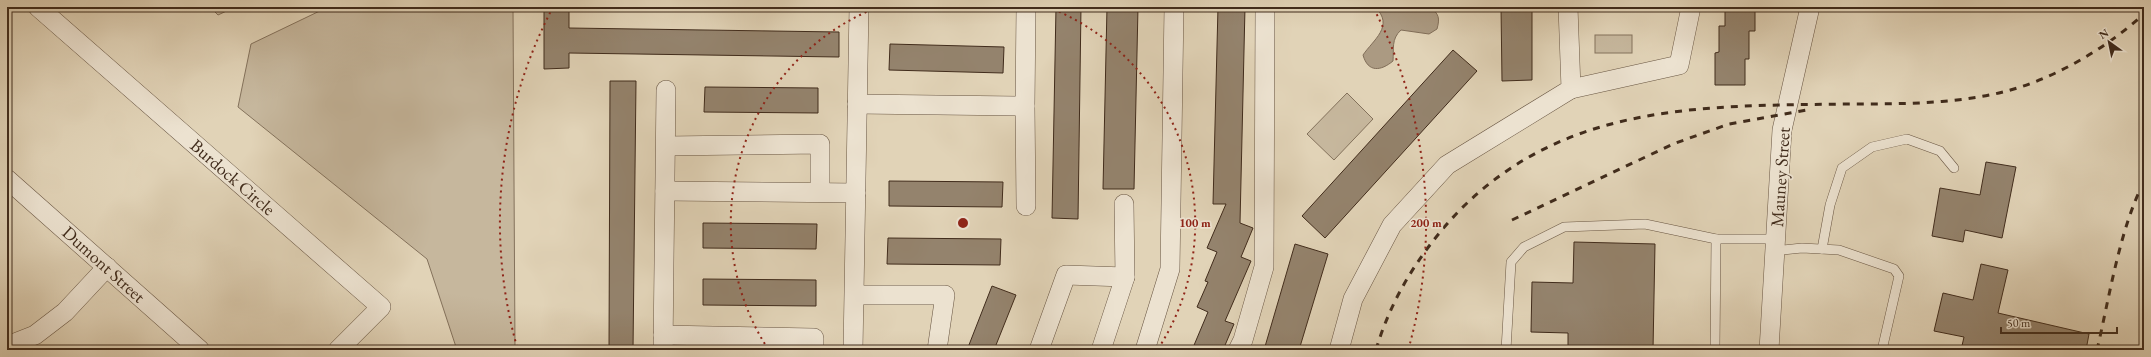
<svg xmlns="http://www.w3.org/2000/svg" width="2151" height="357" font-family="'EB Garamond',serif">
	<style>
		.green { fill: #c6b79d; stroke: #84725c }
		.water { fill: #ab9a82; stroke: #816e59 }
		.building { fill: #94836d; stroke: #412c1c }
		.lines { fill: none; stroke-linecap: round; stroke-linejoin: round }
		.lane-casing { stroke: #695643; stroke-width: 10 }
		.street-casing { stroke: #695643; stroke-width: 20 }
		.lane { stroke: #ece2d0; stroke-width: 9 }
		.street { stroke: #ece2d0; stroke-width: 19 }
		.rail { stroke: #412c1c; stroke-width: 3; stroke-dasharray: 7 7; stroke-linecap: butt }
		.ring { fill: none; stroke: #8f2418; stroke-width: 2; stroke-dasharray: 2 4 }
		.labels { text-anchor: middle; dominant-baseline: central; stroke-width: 3.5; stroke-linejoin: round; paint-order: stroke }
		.street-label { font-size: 18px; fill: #412c1c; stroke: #ece2d0 }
		.centre { fill: #8f2418; stroke: #ece2d0; stroke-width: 2 }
		.ring-label { font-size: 12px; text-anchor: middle; font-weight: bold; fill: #8f2418; stroke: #ece2d0; stroke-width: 3.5; stroke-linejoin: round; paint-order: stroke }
	</style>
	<rect width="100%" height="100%" fill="#e1d3b7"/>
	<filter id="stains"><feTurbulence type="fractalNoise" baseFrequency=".005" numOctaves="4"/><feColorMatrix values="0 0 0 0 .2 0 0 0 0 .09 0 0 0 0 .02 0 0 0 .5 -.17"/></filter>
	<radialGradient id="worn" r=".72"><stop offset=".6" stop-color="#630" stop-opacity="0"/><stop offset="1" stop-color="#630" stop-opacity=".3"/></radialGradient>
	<g class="green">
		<path d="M210 7H235L218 15Z"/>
		<path d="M328 7H513L515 350H457L427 259 238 107 251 44Z"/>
		<rect x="1595" y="35" width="37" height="18"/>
		<path d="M1347 93 1373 119 1334 160 1307 134Z"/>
	</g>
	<path class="water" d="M1375 7H1392L1401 11H1412L1420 7H1430C1439 14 1440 18 1437 29L1429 34 1401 30C1391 39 1394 49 1393 61 1381 71 1368 73 1363 55 1373 40 1395 26 1375 7Z"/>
	<g class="building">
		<path d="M544 7H569V28L839 32V57L569 53V68L544 69Z"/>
		<path d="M1056 7H1081L1078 219 1052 218Z"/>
		<path d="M1107 7H1138L1134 189H1103Z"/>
		<path d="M1218 7H1245L1240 223 1253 228 1241 257 1251 261 1225 321 1234 324 1223 350H1192L1208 312 1197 307 1208 282 1205 281 1217 252 1207 248 1226 204H1213Z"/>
		<path d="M1501 7H1532V80L1502 81Z"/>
		<path d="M1725 7H1755V31H1749V59H1745V85H1715V53L1719 52V26H1725Z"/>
		<path d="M890 44 1004 47 1003 73 889 70Z"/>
		<path d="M1453 50 1477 71 1325 238 1302 216Z"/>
		<path d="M610 81H636L633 350H609Z"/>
		<path d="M705 87 818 88V113L704 112Z"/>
		<path d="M1986 162 2016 167 2002 238 1965 230 1963 242 1932 236 1940 188 1980 195Z"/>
		<path d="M889 181 1003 182 1002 207 889 206Z"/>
		<path d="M703 223 817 224 816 249 703 248Z"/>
		<path d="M888 238 1001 239 1000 265 887 264Z"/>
		<path d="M1574 242 1655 244 1653 350H1568V333L1531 332 1532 282 1573 283Z"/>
		<path d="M1295 244 1328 254 1299 350H1264Z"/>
		<path d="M1981 264 2008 270 1998 313 2089 334 2086 350H1961L1964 337 1934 331 1943 293 1973 300Z"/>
		<path d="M703 279 816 280V306L703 305Z"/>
		<path d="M992 286 1016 295 994 350H967Z"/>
	</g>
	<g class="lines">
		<defs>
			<g id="lane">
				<path d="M1822 249 1830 205 1842 168 1872 147 1907 139 1940 151 1954 168"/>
				<path d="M1774 251 1802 248 1839 250 1894 269 1899 276 1882 350"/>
				<path d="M1506 350 1511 262 1524 247 1564 227 1645 224 1716 239H1775"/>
				<path d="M1715 350 1716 239"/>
			</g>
			<g id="street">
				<path d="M38 7 381 307 338 350"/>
				<path d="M1571 89 1679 65 1691 7"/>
				<path d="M857 104 1025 106 1026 7"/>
				<path d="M1025 106 1026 206"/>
				<path d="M666 146 820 144V192"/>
				<path d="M7 179 200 350"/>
				<path d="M665 191 856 193"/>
				<path d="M855 295H945L937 350"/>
				<path d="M663 335 814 338V350"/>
				<path d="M7 346 35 335 65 312 107 267"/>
				<path d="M663 350 666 90"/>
				<path d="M853 350 859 7"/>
				<path d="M1039 350 1066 275 1125 277"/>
				<path d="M1101 350 1125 277 1124 204"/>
				<path d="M1145 350 1170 269 1174 7"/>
				<path d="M1238 350 1243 340 1264 267 1265 7"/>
				<path d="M1339 350 1353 299 1392 225 1447 165 1571 89 1568 7"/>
				<path d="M1769 350 1782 130 1810 7"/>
			</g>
		</defs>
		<use href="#lane" class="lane-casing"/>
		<use href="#street" class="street-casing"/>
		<use href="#lane" class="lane"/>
		<use href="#street" class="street"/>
		<g class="rail">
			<path d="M1512 220 1673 144 1729 124 1812 109"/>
			<path d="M1376 350C1391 298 1421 251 1458 212 1566 101 1708 106 1850 104 1900 104 1950 104 1999 93 2051 81 2104 50 2144 14"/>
			<path d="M2097 350C2109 299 2120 227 2144 182"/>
		</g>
	</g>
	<g class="ring">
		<path d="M768 349A232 232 0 0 1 878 7M1048 7A232 232 0 0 1 1158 349"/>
		<path d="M517 347A463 463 0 0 1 552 9M1374 9A463 463 0 0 1 1409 347"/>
	</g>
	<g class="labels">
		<g class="street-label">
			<text transform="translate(233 177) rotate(41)">Burdock Circle</text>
			<text transform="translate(1780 177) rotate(-86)">Mauney Street</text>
			<text transform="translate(104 264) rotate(42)">Dumont Street</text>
		</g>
	</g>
	<circle cx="963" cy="223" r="6" class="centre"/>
	<g class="ring-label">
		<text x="1195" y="227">100 m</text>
		<text x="1426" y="227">200 m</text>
	</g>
	<rect width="2151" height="357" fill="none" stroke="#e1d3b7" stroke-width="24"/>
	<rect x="8" y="8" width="2135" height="341" fill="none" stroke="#412c1c" stroke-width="2"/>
	<rect x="12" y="12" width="2127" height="333" fill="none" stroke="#412c1c"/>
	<g transform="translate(2109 42) rotate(327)" stroke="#ece2d0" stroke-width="3" paint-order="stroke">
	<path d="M0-3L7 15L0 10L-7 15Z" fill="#412c1c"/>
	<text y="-6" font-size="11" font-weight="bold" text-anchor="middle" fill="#412c1c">N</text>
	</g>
	<path d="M2001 327v6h116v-6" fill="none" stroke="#412c1c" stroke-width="2"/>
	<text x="2007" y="327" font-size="12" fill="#412c1c" stroke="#ece2d0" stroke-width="3" paint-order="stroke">50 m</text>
	<rect width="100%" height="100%" filter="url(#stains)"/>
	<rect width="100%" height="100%" fill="url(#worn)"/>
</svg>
